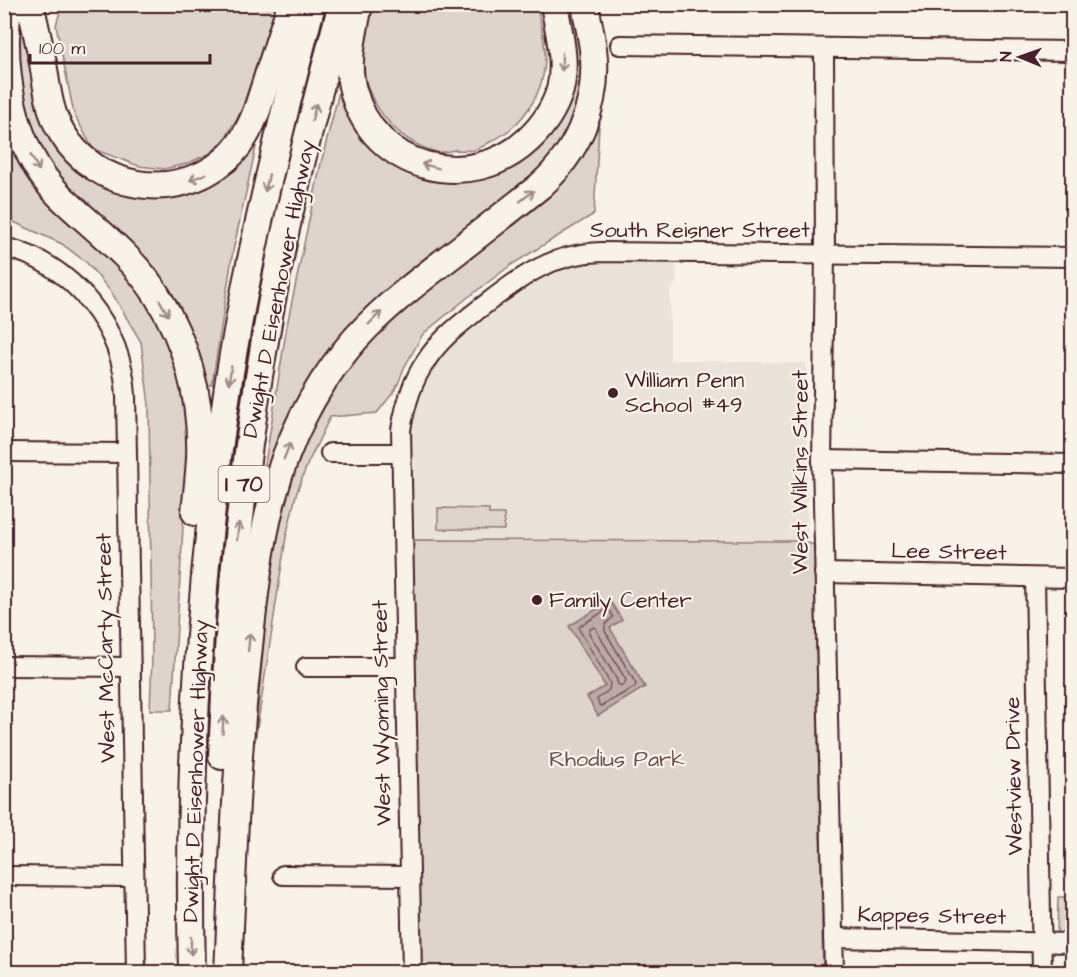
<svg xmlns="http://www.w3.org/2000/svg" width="1077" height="977" font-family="'Architects Daughter',sans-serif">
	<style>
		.built { fill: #eae3da }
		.green { fill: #ded4cc; stroke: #947a7c; stroke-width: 1.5 }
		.water { fill: #bcaaa7; stroke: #8e7275; stroke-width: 1.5 }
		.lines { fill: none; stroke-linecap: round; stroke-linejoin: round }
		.shore { stroke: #78575d; stroke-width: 1.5 }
		.minor-casing { stroke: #4a1f2b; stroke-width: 22 }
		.highway-casing { stroke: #4a1f2b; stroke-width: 30 }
		.minor { stroke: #f7f3e8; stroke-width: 18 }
		.highway { stroke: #f7f3e8; stroke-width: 26 }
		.oneway { stroke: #a0898a }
		.poi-dot { fill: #4a1f2b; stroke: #f7f3e8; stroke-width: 2 }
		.labels { text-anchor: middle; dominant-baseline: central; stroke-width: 4.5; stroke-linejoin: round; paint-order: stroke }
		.shield { fill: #f7f3e8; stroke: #7e5f64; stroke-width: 1.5 }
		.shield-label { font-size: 21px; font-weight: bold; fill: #4a1f2b }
		.street-label { font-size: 22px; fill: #4a1f2b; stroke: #f7f3e8 }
		.poi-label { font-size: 22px; fill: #4a1f2b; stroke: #f7f3e8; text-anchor: start }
		.park-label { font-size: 22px; fill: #6f4c53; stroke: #f7f3e8 }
	</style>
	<rect width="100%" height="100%" fill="#f7f3e8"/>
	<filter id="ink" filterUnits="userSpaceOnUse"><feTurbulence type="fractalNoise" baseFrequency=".0167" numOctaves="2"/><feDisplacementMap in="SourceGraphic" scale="12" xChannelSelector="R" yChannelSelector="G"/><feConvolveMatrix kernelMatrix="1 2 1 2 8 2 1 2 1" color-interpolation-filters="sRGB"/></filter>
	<g filter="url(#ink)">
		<path class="built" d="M676 261 677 281 670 292V360L806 363 808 543 802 541 411 540 408 431 415 402 422 383 437 360 461 335 525 287 551 272 586 262Z"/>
		<g class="green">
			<path d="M62 5V4L276 5 242 109 225 139 211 153 186 164 164 169 139 166 93 149 74 114 56 25Z"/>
			<path d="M537 5C540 21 546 42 545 59 544 94 522 127 490 142 485 145 479 149 474 150 468 151 461 150 455 150 450 151 443 153 437 152 395 142 361 98 363 54 364 38 370 20 374 5Z"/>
			<path d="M565 5H575L587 70 564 150 373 309 273 466 265 464 287 325 321 163 342 80 423 176 552 129Z"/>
			<path d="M12 11 21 14 75 166 213 181C234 171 239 164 250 144L256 147 233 251 212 385H204L182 322 46 168 30 129 18 81Z"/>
			<path d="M4 120 109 256 150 302 171 345 185 399 188 444 172 710H150L152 657 149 405 141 342 112 293 87 263 62 244 5 218Z"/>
			<path d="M599 126 594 214 511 265 467 298 423 334 404 368 396 389 377 413 330 417 307 465 296 495 286 537 255 742 268 590 279 517 307 429 328 394 371 340 469 256 514 225 545 199 578 164Z"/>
			<path d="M438 508 489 509V514H504V530L438 529Z"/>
			<path d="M411 540 802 541 814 545 823 972H419Z"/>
			<path d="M1058 897H1072V935L1057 934Z"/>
		</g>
		<path class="water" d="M610 601 622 620 610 628 645 687 598 716 587 697 605 686 569 626Z"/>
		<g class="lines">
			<g class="shore">
				<path d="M606 610 610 611 613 617 605 625V631L636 684 635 687 601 706 599 705 597 699 609 690 610 683 579 629 580 626Z"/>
				<path d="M594 627 596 628 599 635 626 680 625 683 622 686 618 684 616 678 589 633 590 629Z"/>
			</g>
			<defs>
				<g id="minor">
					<path d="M620 45 1072 51"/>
					<path d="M824 48 825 254 822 460 834 972"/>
					<path d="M4 247C72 263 123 327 126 396 130 588 132 780 136 972"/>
					<path d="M4 452 127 453"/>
					<path d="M330 453H401"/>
					<path d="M822 460 1072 464"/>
					<path d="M824 573 1072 578"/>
					<path d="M1035 578 1042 972"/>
					<path d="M4 666 131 667"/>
					<path d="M306 667H405"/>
					<path d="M283 875 410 876"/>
					<path d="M4 876 134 877"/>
					<path d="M833 938 1072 943"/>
					<path d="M412 972 401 430C405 406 412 381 426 361 440 339 459 325 479 309 520 278 548 254 602 252L1072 257"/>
				</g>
				<g id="highway">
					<path d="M8 4C1 69 11 148 60 196 94 229 133 256 158 297 188 346 202 401 200 458 199 476 197 494 195 512"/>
					<path d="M30 4C35 24 39 43 43 63 47 87 49 112 62 133 96 190 175 203 225 160 241 147 250 129 257 110L291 4"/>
					<path d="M359 4C354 33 345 62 353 90 373 170 470 194 528 140 543 126 554 110 560 90 567 62 559 33 554 4"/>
					<path d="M222 756C229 582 249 409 284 238 301 160 321 82 342 4"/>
					<path d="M192 972C187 774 199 575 229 379 249 252 280 128 312 4"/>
					<path d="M228 972C233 867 236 761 248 656 260 541 271 443 346 350 375 314 411 287 447 259 478 235 509 211 540 186 576 154 597 108 594 59 593 41 588 23 585 4"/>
				</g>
			</defs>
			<use href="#minor" class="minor-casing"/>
			<use href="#highway" class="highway-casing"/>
			<use href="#minor" class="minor"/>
			<use href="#highway" class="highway"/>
		</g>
		<defs><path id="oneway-shaft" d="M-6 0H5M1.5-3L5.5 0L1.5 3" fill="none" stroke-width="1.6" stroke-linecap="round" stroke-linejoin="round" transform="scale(1.5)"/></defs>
		<g class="oneway">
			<use href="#oneway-shaft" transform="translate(562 62) rotate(90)"/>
			<use href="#oneway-shaft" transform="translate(314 112) rotate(-76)"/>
			<use href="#oneway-shaft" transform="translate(35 163) rotate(61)"/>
			<use href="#oneway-shaft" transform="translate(430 166) rotate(-165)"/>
			<use href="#oneway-shaft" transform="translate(198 177) rotate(157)"/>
			<use href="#oneway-shaft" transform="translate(267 183) rotate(103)"/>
			<use href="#oneway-shaft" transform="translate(527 196) rotate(-38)"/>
			<use href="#oneway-shaft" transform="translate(164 308) rotate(61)"/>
			<use href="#oneway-shaft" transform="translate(375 318) rotate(-45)"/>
			<use href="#oneway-shaft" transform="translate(230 375) rotate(99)"/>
			<use href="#oneway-shaft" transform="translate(287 451) rotate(-69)"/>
			<use href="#oneway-shaft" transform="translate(238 531) rotate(-84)"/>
			<use href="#oneway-shaft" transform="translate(249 642) rotate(-84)"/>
			<use href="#oneway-shaft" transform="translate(223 725) rotate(-87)"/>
			<use href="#oneway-shaft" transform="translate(191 946) rotate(89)"/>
		</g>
	</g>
	<g class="poi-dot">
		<circle cx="613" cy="393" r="6"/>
		<circle cx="537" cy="600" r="6"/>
	</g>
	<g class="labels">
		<rect class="shield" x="218.5" y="466" width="51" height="36" rx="4.5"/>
		<g class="shield-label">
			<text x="244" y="484">I 70</text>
		</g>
		<g class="street-label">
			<text x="700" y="230">South Reisner Street</text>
			<text transform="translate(279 289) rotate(-79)">Dwight D Eisenhower Highway</text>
			<text transform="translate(800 472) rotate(-90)">West Wilkins Street</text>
			<text transform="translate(949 552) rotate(1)">Lee Street</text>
			<text transform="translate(106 648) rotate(-91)">West McCarty Street</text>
			<text transform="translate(382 713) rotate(-91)">West Wyoming Street</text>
			<text transform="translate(196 771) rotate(-88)">Dwight D Eisenhower Highway</text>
			<text transform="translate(1014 776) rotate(-91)">Westview Drive</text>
			<text transform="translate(932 916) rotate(1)">Kappes Street</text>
		</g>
		<g class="poi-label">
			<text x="625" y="380">William Penn<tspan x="625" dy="25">School #49</tspan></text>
			<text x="549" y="600">Family Center</text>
		</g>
		<g class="park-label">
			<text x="617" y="759">Rhodius Park</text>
		</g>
	</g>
	<rect width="1077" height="977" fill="none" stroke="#f7f3e8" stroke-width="24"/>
	<rect x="12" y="12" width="1053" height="953" fill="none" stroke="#4a1f2b" stroke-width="2" filter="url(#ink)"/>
	<g transform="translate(1020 57) rotate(271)" stroke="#f7f3e8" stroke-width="4.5" paint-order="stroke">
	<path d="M0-4.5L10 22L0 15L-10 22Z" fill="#4a1f2b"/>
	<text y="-9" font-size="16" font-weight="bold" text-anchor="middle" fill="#4a1f2b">N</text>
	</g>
	<path d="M30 54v9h180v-9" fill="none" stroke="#4a1f2b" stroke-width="3"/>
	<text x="39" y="54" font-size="18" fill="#4a1f2b" stroke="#f7f3e8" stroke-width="4.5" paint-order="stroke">100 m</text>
</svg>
